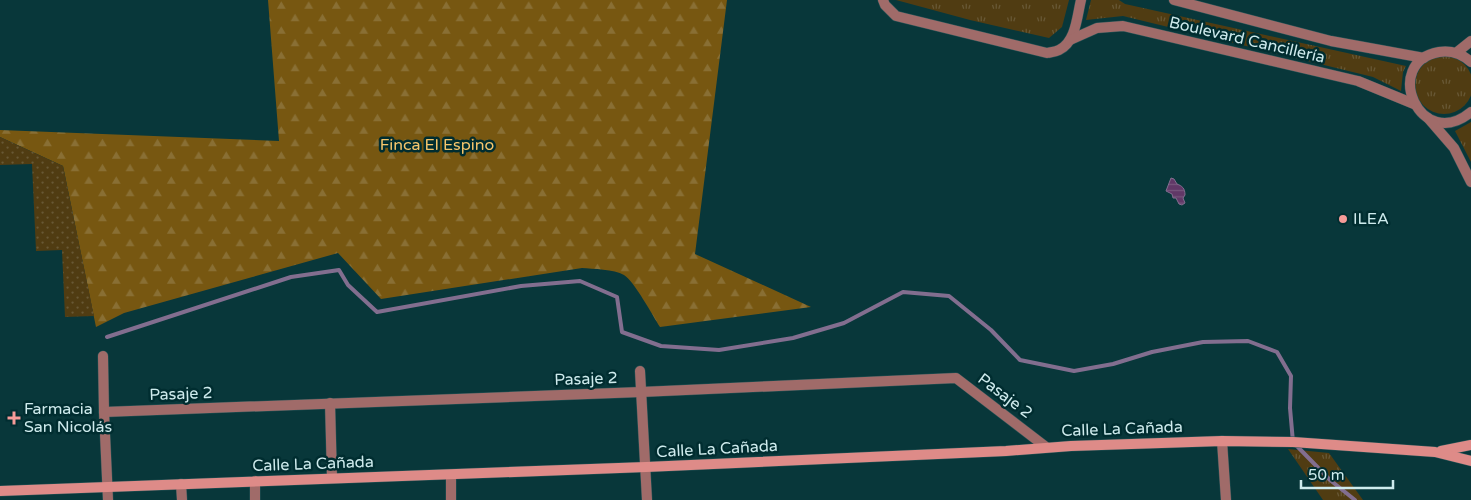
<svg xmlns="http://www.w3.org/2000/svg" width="1471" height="500" font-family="'Varela Round',sans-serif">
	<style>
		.grass { fill: url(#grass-tufts) }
		.forest { fill: url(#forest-firs) }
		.garden { fill: url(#garden-dots) }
		.water { fill: url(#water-rules); stroke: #826e8f }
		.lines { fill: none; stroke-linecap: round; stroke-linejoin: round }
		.stream { stroke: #826e8f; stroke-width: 4 }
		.minor-casing { stroke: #285457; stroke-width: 11 }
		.tertiary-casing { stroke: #285457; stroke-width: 11 }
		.secondary-casing { stroke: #285457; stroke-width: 11 }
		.minor { stroke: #a06b69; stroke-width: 10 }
		.tertiary { stroke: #a06b69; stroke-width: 10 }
		.secondary { stroke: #de8b88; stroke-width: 10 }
		.poi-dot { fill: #f59b98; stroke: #002d30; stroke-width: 2 }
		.labels { text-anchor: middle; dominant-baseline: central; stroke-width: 5; stroke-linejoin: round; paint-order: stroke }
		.street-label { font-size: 16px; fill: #ceebed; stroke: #002d30 }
		.park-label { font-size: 16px; fill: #f6c66c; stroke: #002d30 }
		.poi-label { font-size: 16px; fill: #ceebed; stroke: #002d30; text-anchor: start }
	</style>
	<defs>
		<pattern id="grass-tufts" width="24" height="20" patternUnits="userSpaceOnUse" patternTransform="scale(1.25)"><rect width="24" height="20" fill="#503c12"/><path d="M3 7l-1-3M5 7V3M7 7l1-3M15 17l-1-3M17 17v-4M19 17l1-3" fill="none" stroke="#685835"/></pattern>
		<pattern id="forest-firs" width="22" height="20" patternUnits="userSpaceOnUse" patternTransform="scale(1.25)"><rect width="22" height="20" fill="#775711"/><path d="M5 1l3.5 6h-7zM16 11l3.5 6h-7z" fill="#896f34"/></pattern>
		<pattern id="garden-dots" width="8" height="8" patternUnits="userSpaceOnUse" patternTransform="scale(1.25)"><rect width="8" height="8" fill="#503c12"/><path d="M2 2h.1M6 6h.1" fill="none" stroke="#685835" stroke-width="1.8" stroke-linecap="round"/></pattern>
		<pattern id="water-rules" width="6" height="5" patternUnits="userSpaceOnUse" patternTransform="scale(1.25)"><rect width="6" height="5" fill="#613867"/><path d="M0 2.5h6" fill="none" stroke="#76557d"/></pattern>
	</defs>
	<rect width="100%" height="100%" fill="#08373a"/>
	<g class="grass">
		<path d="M896 0H1069L1062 27 1049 38 970 20Z"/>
		<path d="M1091 0H1119L1125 4 1406 66 1403 72 1401 91 1373 77 1123 16 1086 20Z"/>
		<circle cx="1444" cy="85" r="29"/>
		<path d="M1471 122V162L1455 131Z"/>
		<path d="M1288 449 1329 453 1363 500H1323Z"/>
	</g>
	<path class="forest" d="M268 0H727L695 254 811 307 660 327C653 316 634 281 624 275 614 269 593 269 582 268L381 299 338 253 124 313 96 327 63 166 0 137V130L279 141Z"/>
	<path class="garden" d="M0 137 63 166 94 316 65 317 62 250 36 251 32 164 0 165Z"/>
	<path class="water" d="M1171 178 1174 179 1177 184C1182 186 1185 188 1185 195L1183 198 1185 203 1182 205 1179 204 1176 198H1173L1172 194 1166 191Z"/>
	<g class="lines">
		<path class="stream" d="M107 337 291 277 339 270 348 285 377 312 521 286 580 281 617 297 622 332 661 346 719 350 793 338 844 323 903 292 949 296 991 330 1020 360 1074 371 1113 364 1152 352 1203 342 1248 341 1277 352 1291 376 1290 408 1293 442 1330 480 1355 500"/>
		<defs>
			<g id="minor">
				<path d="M883 0 885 5 896 16 1047 53C1051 52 1055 52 1059 50 1076 42 1077 16 1081 0"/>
				<path d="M1174 0 1331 41 1424 58"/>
				<path d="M1070 40 1097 28 1123 26 1358 81 1414 104"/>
				<path d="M103 356 104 412 108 500"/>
				<path d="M640 371 647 500"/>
				<path d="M330 403 332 478"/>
				<path d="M104 412 641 392 956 378 1046 447"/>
				<path d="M1222 441 1226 500"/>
				<path d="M451 475V500"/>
				<path d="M255 481V500"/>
				<path d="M181 484 182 500"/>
			</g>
			<g id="tertiary">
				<path d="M1456 53 1471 41"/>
				<path d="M1471 62C1462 54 1452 50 1439 52 1381 62 1420 154 1471 112"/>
				<path d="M1428 118 1454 148 1471 182"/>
			</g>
			<g id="secondary">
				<path d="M1441 451 1471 445"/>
				<path d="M0 491 646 467 1006 451 1071 446 1222 441 1293 442 1435 452 1471 461"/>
			</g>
		</defs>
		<use href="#minor" class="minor-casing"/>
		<use href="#tertiary" class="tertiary-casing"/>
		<use href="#secondary" class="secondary-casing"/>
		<use href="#minor" class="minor"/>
		<use href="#tertiary" class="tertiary"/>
		<use href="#secondary" class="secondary"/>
	</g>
	<g class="poi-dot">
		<circle cx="1343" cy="219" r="5"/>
		<path d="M11.5 410.5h5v5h5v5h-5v5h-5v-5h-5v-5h5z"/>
	</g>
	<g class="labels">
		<g class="street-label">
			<text transform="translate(1247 40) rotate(13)">Boulevard Cancillería</text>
			<text transform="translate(586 379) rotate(-2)">Pasaje 2</text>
			<text transform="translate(181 394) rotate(-2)">Pasaje 2</text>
			<text transform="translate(1005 396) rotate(37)">Pasaje 2</text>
			<text transform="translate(1122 429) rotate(-2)">Calle La Cañada</text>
			<text transform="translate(717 449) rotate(-3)">Calle La Cañada</text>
			<text transform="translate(313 464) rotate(-2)">Calle La Cañada</text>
		</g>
		<g class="park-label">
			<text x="437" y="145">Finca El Espino</text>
		</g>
		<g class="poi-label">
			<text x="1353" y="219">ILEA</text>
			<text x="24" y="409">Farmacia<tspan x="24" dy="18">San Nicolás</tspan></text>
		</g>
	</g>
	<path d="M1301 480v8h92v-8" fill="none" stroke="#ceebed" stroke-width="2.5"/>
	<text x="1308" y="480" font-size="15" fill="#ceebed" stroke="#002d30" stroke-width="4" paint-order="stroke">50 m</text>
</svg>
